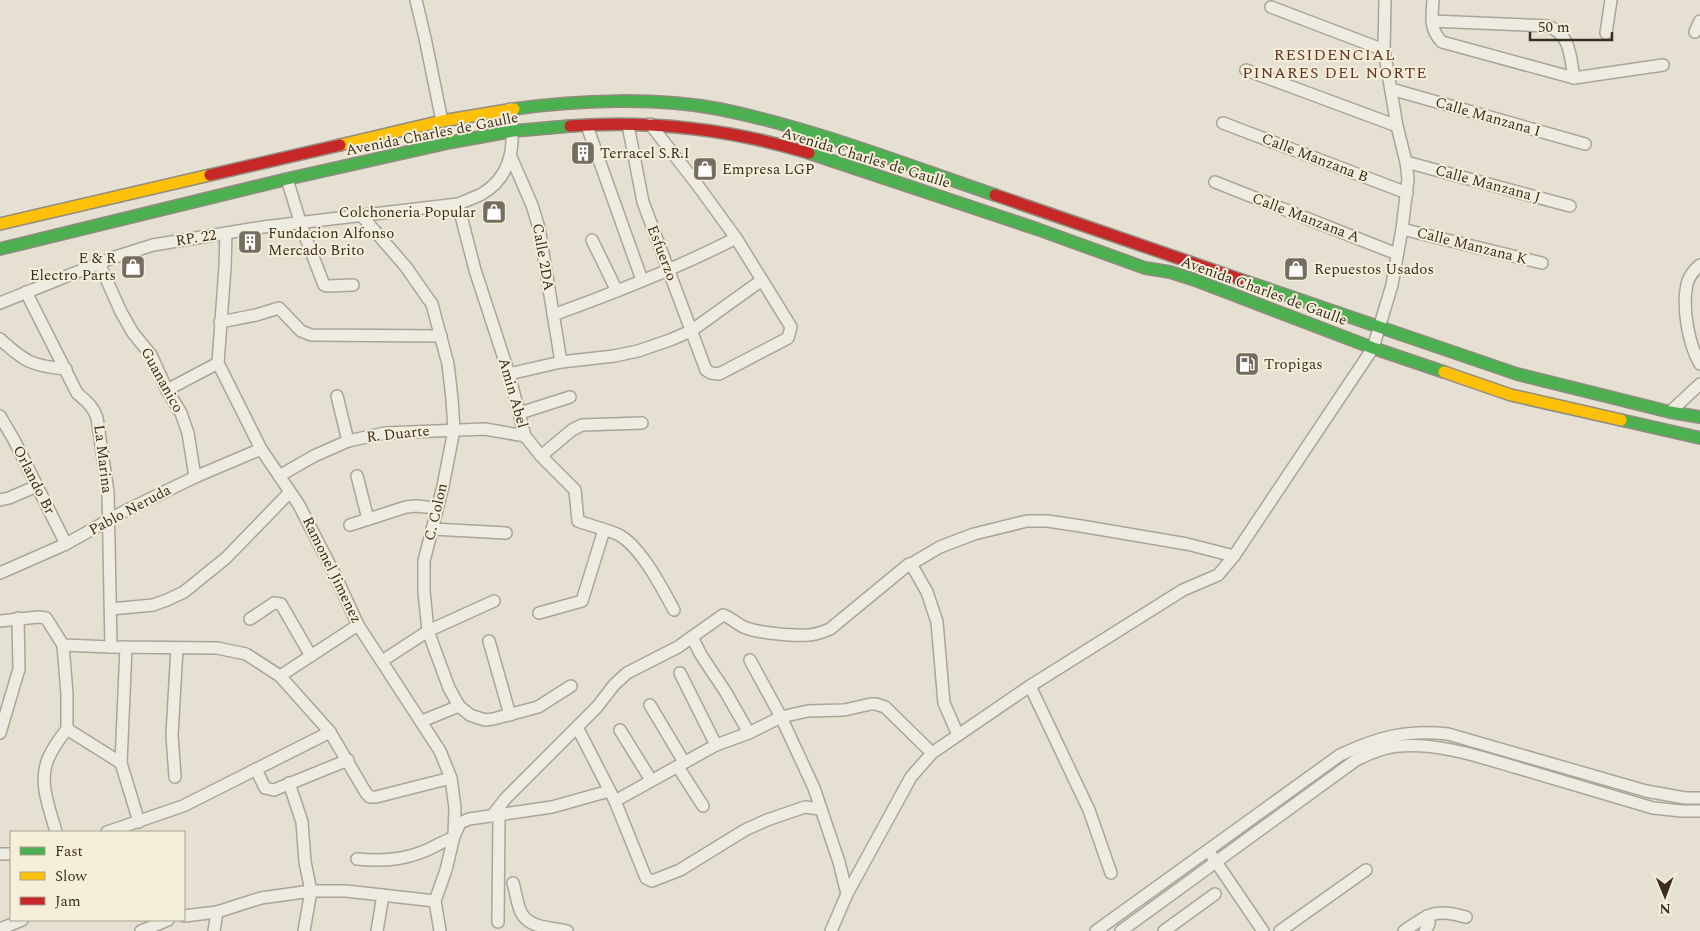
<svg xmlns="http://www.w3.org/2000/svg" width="1700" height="931" font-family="Spectral,serif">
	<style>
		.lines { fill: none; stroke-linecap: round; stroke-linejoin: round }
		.street-casing { stroke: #aba599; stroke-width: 14 }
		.fast-casing { stroke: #918b80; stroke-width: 14 }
		.slow-casing { stroke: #918b80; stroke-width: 14 }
		.jam-casing { stroke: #918b80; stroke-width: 14 }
		.street { stroke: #eeebe3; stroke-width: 11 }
		.fast { stroke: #4caf50; stroke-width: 11 }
		.slow { stroke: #ffc107; stroke-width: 11 }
		.jam { stroke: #c62828; stroke-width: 11 }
		.labels { text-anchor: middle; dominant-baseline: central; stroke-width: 4; stroke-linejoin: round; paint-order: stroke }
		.street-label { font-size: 15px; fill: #3b2e21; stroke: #f5eed9 }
		.poi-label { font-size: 15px; fill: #3b2e21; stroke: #f5eed9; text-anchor: start }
		.neighbourhood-label { font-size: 16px; letter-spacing: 1px; fill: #632; stroke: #f5eed9 }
	</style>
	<rect width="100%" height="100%" fill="#e5e0d1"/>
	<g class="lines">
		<defs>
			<g id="street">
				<path d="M416 0 425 38 442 121"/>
				<path d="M1433 0C1432 17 1429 29 1442 42L1574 78 1663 65"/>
				<path d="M1271 7 1384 50"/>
				<path d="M1432 21 1547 26C1571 33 1570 57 1574 78"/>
				<path d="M1695 32 1700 21"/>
				<path d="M1606 33 1611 0"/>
				<path d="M1246 70 1397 126"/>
				<path d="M1391 89 1585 144"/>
				<path d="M1223 123 1407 193"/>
				<path d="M628 125 643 202 706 370 711 373 719 374 788 338 791 327 736 238 696 183 650 124"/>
				<path d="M587 126 642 280"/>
				<path d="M511 157 532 205 539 228 561 362"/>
				<path d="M1406 162 1570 206"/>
				<path d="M287 179 302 228 324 285 327 286 353 285"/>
				<path d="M1215 182 1397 254"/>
				<path d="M458 204 475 270 509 374 525 436 541 456 575 490 578 521C591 526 606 529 619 535 641 547 662 588 674 610"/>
				<path d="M361 215 406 267 429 300 432 304 448 364 452 399 454 430 443 486 424 561V591L428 631 449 688 459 706 470 715 485 720 493 719 538 707 571 686"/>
				<path d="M1402 229 1542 263"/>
				<path d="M226 233 225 267 218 363 261 449 299 505 336 577 358 625 440 751 451 778 455 808 454 836 446 870 435 901 440 931"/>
				<path d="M592 240 617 291"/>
				<path d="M99 263 121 312 133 333 151 355 167 390 181 413 188 433 195 477"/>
				<path d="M1700 265C1694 270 1689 276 1687 284 1682 307 1688 343 1700 364"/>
				<path d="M26 292 77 393C86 401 93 406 97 418L108 492 111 647"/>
				<path d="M0 303 112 258 153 245 263 227 458 204C465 201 473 198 480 195 514 176 515 143 510 109"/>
				<path d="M553 315C614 293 678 268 736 238"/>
				<path d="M220 322 256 315 279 308 301 331 311 335 441 336"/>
				<path d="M0 339C25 362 32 366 66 369"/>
				<path d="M509 374 561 362 614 356 638 351 670 340 691 331 762 280"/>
				<path d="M167 390 218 363"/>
				<path d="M337 396 348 441"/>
				<path d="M1670 412 1700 384"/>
				<path d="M520 413 570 397"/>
				<path d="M0 416 14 440 66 544"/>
				<path d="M541 456 572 430 582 425 642 423"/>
				<path d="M279 476 314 456 348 441 385 433 485 429 525 436"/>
				<path d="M357 476 368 519"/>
				<path d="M0 500 9 498 37 486"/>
				<path d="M350 525 406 507 416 506 437 508"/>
				<path d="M433 529 506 533"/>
				<path d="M911 564 940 547 974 534 1027 521H1047L1081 526 1187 544 1234 556"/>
				<path d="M0 573 66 544 123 512 195 477 261 449"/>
				<path d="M111 609 153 605 167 600 184 592 226 558 290 492"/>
				<path d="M539 613 582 601 604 530"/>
				<path d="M250 619 274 603 281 604 311 656"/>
				<path d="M0 621 38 617 46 618 63 645 67 694V729L121 763"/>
				<path d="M489 641 510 715"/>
				<path d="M63 645 111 647 217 648 246 654 280 676 330 732 366 793 370 797H376L451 778"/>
				<path d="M126 647 121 763 139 822"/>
				<path d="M750 660 781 717 814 788 839 862 847 894"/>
				<path d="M382 661 428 631 494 601"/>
				<path d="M680 673 716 745"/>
				<path d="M280 676 358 625"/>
				<path d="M1030 686 1089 810 1111 873"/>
				<path d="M650 705 684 762"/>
				<path d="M422 721 459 706"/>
				<path d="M577 727 615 801 646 878 652 881 680 870 745 830 767 820 805 807 820 809"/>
				<path d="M620 730 651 780"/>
				<path d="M0 733 19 669 18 618"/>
				<path d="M749 733 725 691 701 655 692 637 723 615C731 617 737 625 746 628 760 633 793 636 808 635 816 635 823 632 830 629L909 564H911L927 592 937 622 944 703 958 735"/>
				<path d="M678 767 703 806"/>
				<path d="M256 769 265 788 274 790 348 760"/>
				<path d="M175 777 172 735 177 648"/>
				<path d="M289 783 302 822 305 862 311 891 304 931"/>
				<path d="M615 801 716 745 749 733 781 717 808 711 844 710 871 704H876L885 707 932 753"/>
				<path d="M492 816 506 798 597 707 614 685 627 673 678 647 692 637"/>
				<path d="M56 832C50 809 38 783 48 759 52 749 60 738 67 729"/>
				<path d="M107 832 183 806 330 732"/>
				<path d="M0 854H11"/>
				<path d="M1212 856 1263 931"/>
				<path d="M357 859C387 862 413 859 439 844 443 842 449 840 453 837 456 834 458 827 460 823L469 819 552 807 609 791"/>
				<path d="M513 883C516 892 517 906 522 914 531 929 553 927 567 931"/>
				<path d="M184 916 217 912 261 898 311 891H346L435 901"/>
				<path d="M498 922 499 815"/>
				<path d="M0 929 22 920"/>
				<path d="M141 931 168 920"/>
				<path d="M214 931 217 912"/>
				<path d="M377 931 383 895"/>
				<path d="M831 931 847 894 911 777 932 753 1030 686 1183 590 1218 575 1234 556 1373 348 1392 285 1402 229 1408 179 1406 162 1397 126 1384 50 1385 0"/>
				<path d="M1096 931 1340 755C1376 738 1407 729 1448 734L1646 791 1685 798H1700"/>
				<path d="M1121 931 1356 760C1369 754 1384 747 1399 746 1440 743 1480 757 1518 768 1563 781 1608 795 1653 808L1682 811H1700"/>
				<path d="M1164 931 1215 894"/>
				<path d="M1280 931 1366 870"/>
				<path d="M1404 931C1429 914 1435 908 1466 917"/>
				<path d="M1425 931C1429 925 1431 922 1427 916"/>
			</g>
			<g id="fast">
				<path d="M514 109C578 100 656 97 719 109 813 128 904 164 995 195"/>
				<path d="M809 153 1037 229 1145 268 1170 272 1195 280 1373 348 1444 372"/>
				<path d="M0 249 287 179 452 142 513 131 570 126"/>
				<path d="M1242 280 1517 374 1670 412 1700 417"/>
				<path d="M1621 420 1700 438"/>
			</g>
			<g id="slow">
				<path d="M340 145 442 121 514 109"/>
				<path d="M0 224 210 175"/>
				<path d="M1444 372 1511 395 1621 420"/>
			</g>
			<g id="jam">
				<path d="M570 126C652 120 730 129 809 153"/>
				<path d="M210 175 340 145"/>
				<path d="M995 195 1242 280"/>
			</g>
		</defs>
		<use href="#street" class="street-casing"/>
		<use href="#fast" class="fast-casing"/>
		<use href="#slow" class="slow-casing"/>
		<use href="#jam" class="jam-casing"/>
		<use href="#street" class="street"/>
		<use href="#fast" class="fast"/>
		<use href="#slow" class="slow"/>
		<use href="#jam" class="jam"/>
	</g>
	<defs>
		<symbol id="building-square" viewBox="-11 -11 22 22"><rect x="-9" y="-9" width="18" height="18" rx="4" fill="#766c5f" stroke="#f5eed9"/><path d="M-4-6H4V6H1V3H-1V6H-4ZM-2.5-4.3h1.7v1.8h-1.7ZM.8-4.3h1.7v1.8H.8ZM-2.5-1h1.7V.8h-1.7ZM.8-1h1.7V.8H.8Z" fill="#fff"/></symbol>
		<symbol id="shop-square" viewBox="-11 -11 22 22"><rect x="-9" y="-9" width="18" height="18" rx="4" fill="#766c5f" stroke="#f5eed9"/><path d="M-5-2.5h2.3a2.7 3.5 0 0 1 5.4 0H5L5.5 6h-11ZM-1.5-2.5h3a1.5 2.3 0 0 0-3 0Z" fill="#fff"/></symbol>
		<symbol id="fuel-square" viewBox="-11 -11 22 22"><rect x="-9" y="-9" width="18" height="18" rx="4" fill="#766c5f" stroke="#f5eed9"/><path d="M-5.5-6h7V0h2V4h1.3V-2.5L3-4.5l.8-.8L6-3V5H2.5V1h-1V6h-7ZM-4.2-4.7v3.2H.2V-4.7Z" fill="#fff"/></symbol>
	</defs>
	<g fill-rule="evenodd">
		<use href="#building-square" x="569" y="139" width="28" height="28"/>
		<use href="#shop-square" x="691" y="155" width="28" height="28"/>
		<use href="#shop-square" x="480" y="198" width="28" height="28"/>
		<use href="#building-square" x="236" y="228" width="28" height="28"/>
		<use href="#shop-square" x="119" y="253" width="28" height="28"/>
		<use href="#shop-square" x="1282" y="255" width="28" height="28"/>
		<use href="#fuel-square" x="1233" y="350" width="28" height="28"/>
	</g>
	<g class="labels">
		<g class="street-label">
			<text transform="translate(1488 117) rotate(16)">Calle Manzana I</text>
			<text transform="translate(432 134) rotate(-11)">Avenida Charles de Gaulle</text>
			<text transform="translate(866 158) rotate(17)">Avenida Charles de Gaulle</text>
			<text transform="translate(1315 158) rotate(21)">Calle Manzana B</text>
			<text transform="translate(1488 184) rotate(15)">Calle Manzana J</text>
			<text transform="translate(1306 218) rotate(21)">Calle Manzana A</text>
			<text transform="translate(196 238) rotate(-9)">RP. 22</text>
			<text transform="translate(1472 246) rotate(14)">Calle Manzana K</text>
			<text transform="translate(662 253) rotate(69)">Esfuerzo</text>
			<text transform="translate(543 257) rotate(80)">Calle 2DA</text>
			<text transform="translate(1264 291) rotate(20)">Avenida Charles de Gaulle</text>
			<text transform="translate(162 380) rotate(61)">Guananico</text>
			<text transform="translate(513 393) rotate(74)">Amin Abel</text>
			<text transform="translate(398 434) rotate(-6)">R. Duarte</text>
			<text transform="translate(103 459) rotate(83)">La Marina</text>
			<text transform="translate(34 480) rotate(63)">Orlando Br</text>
			<text transform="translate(130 510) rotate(-28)">Pablo Neruda</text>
			<text transform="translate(436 512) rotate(-77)">C. Colon</text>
			<text transform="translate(332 570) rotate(64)">Ramonel Jimenez</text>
		</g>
		<g class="poi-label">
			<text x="600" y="153">Terracel S.R.I</text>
			<text x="722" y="169">Empresa LGP</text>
			<text x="476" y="212" text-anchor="end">Colchoneria Popular</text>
			<text x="268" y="233">Fundacion Alfonso<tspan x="268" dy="17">Mercado Brito</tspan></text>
			<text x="116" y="258" text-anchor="end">E &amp; R<tspan x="116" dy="17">Electro Parts</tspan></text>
			<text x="1314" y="269">Repuestos Usados</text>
			<text x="1264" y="364">Tropigas</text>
		</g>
		<g class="neighbourhood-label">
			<text x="1335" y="55">RESIDENCIAL<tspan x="1335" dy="18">PINARES DEL NORTE</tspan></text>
		</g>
	</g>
	<rect x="10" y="831" width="175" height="90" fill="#f5eed9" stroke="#aba18f"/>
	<rect x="20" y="847" width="25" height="8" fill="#4caf50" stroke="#aba18f"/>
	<text x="55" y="856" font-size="15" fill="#3b2e21">Fast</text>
	<rect x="20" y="872" width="25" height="8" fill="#ffc107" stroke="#aba18f"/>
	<text x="55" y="881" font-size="15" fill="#3b2e21">Slow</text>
	<rect x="20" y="897" width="25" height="8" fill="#c62828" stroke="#aba18f"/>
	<text x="55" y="906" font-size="15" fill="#3b2e21">Jam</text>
	<g transform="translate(1665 896) rotate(179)" stroke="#f5eed9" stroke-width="4" paint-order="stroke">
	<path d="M0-4L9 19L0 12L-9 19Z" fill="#3b2e21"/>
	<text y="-8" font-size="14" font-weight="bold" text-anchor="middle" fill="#3b2e21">N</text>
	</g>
	<path d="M1530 32v8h82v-8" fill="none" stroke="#3b2e21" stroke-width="2.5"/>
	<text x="1538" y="32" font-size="15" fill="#3b2e21" stroke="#f5eed9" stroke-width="4" paint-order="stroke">50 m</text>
</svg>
